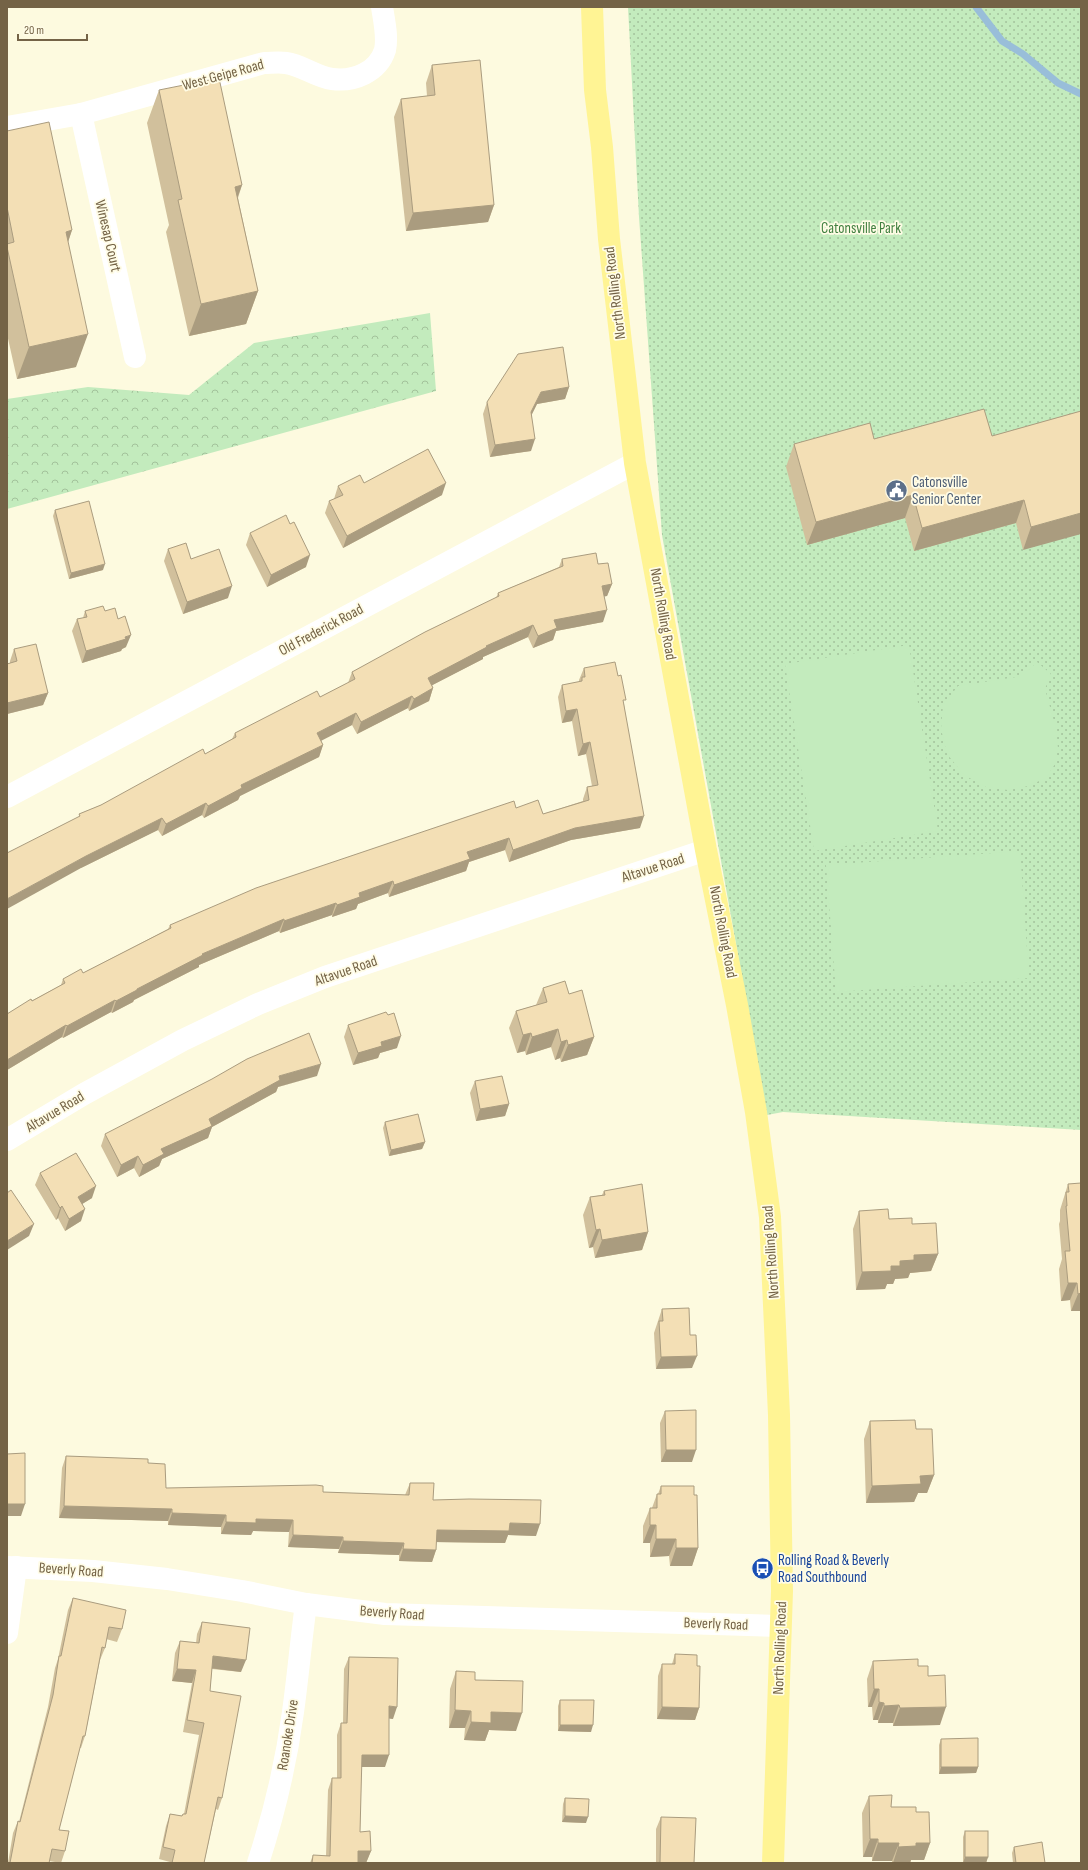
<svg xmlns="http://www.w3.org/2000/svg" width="1088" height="1870" font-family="'Sofia Sans Condensed',sans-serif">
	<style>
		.grass { fill: url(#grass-dots) }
		.forest { fill: url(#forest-crowns) }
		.garden { fill: #c3ebbd }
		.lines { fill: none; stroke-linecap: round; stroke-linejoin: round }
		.stream { stroke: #99bed9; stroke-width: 7 }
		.minor { stroke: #fff; stroke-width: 22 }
		.major { stroke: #fff494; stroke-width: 22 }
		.wall { fill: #d1c09c }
		.shaded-wall { fill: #aa9c7f }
		.building { fill: #f3dfb5; stroke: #aa9c7f }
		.labels { text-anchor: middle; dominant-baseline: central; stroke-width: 3.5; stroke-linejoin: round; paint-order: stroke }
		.street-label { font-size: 15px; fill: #746346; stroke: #fffce6 }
		.park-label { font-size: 15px; fill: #418040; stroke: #fffce6 }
		.service-label { font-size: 15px; fill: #4e5e75; stroke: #fffce6; text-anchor: start }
		.transit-label { font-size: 15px; fill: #164399; stroke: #fffce6; text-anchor: start }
	</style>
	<defs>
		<pattern id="grass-dots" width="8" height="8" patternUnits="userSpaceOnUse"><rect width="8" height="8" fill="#c3ebbd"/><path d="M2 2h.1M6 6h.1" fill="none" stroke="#a3c29b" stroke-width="1.8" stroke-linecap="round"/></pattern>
		<pattern id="forest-crowns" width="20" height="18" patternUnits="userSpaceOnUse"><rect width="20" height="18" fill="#c3ebbd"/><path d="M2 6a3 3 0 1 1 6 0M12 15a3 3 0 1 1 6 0" fill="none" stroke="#a3c29b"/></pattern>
	</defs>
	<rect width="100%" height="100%" fill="#fdfadf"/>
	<path class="grass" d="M628 7H1081V1130L783 1112 767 1115 662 535 639 217Z"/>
	<path class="forest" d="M430 313 436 391 7 509V399L88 387 189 395 254 343Z"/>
	<g class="garden">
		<path d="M909 645 938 831 814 851 785 664Z"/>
		<path d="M1037 662 1051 674 1045 689 1055 725 1058 748 1055 764 1046 778 1028 786 1008 790 986 787 964 775 947 754 941 729 943 705 958 686 1022 676Z"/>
		<path d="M1020 851 1029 978 836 992 826 865Z"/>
	</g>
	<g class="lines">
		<path class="stream" d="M976 7 1002 41 1023 54 1058 83 1081 94"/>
		<g class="minor">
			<path d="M81 114 135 357"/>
			<path d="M7 127 81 114 264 63C271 63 279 62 286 63 302 65 316 77 332 79 354 82 378 72 385 50 388 37 384 20 382 7"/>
			<path d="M7 797 635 463"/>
			<path d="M7 1140 84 1094 183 1040 258 1004 325 977 706 850"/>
			<path d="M7 1567 93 1571 167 1579 242 1591 306 1604 385 1614 780 1626"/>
			<path d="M7 1633 16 1567"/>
			<path d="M258 1863C274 1814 286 1764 293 1712 298 1676 301 1640 306 1604"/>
		</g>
		<path class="major" d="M592 7 595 90 602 147 609 239 635 463 706 850 737 1005 756 1112 770 1217 779 1415 782 1591 773 1863"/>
	</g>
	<g class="wall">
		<path d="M432 65 494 205 488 222 406 231 394 117 401 99 427 96 426 83Z"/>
		<path d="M159 90 242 185 238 198 258 291 246 324 189 336 166 232 169 225 147 123Z"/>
		<path d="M7 131 72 230 68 242 76 367 17 379 7 334Z"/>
		<path d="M569 387 565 399 537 404 532 414 531 451 490 457 483 414 487 402Z"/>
		<path d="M1081 411 1023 550 1016 523 914 551 905 518 807 545 786 467 794 444 874 439 992 436Z"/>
		<path d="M364 483 442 495 343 548 325 513 329 501 334 499 338 486Z"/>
		<path d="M55 510 103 570 69 579 53 516Z"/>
		<path d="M250 533 306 567 267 587 246 545Z"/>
		<path d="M168 549 191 559 228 598 183 614 164 561Z"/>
		<path d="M562 559 598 564 612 584 607 596H604L603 622 556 631 553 640 533 648 528 637 483 657V659L432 685 433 688 429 701 409 711 408 708 357 734 352 725 321 740 323 745 319 757 240 796 238 800 204 818 202 815 162 836 158 830 81 868 79 816V814L101 805 205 754 232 739 235 733 320 697 348 683 352 672 496 598 498 593 559 567Z"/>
		<path d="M85 611 126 647 122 649 121 651 82 663 72 631 77 619 83 618Z"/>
		<path d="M14 649 48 693 43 705 7 714V664L10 663V661Z"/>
		<path d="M584 668 624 704 640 828 571 840 509 862 505 850 469 862 466 871 389 897 388 893 358 904 356 909 332 917V915L280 933 279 931 199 965V967L134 1000 133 1002 112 1013 111 1012 63 1038 62 1037 7 1070V1014L61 985 63 979 83 973 168 929 170 925 516 808 543 814 583 801V799L587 787 592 786 586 754 578 756 572 721 562 723 558 697 562 685 579 682V680Z"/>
		<path d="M543 988 569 994 594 1037 587 1055 561 1062 560 1058 555 1060 551 1047 526 1055 525 1051 517 1053 509 1028 516 1011 536 1005Z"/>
		<path d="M348 1025 397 1048 380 1053 378 1058 353 1065 344 1037Z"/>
		<path d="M317 1076 278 1087 276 1092 212 1127 208 1138 162 1159 159 1166 139 1177 134 1168 117 1177 101 1146 105 1134Z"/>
		<path d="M475 1081 509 1104 505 1116 476 1121 470 1093Z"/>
		<path d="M385 1122 425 1142 422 1149 389 1156 383 1128Z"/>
		<path d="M40 1173 92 1198 82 1204 81 1221 65 1231 58 1218 56 1220 35 1185Z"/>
		<path d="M1068 1184 1081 1311H1071L1070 1300 1061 1301 1059 1269 1062 1259 1059 1224 1060 1221V1210Z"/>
		<path d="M604 1191 648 1232 642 1250 595 1258 593 1247 589 1248 583 1215 590 1197 602 1195Z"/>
		<path d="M859 1211 889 1219 912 1224 938 1254 931 1271 910 1273 908 1278 895 1279 893 1284H887L885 1289 856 1290 853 1229Z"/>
		<path d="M662 1309 690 1335 692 1368 656 1369 654 1333Z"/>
		<path d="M665 1411 692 1462H661L660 1423Z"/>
		<path d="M870 1421 916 1429 934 1475 927 1493H918L914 1502 866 1503 864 1439Z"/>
		<path d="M66 1456 148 1463 166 1488 405 1495 410 1483 433 1500 536 1536 508 1535 505 1543 436 1542V1550L432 1562 399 1561V1555L338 1553 339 1549 288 1547 289 1532 253 1531 251 1535 221 1534V1527L168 1525V1521L59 1518 62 1468Z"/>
		<path d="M661 1486 694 1495 698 1548 692 1566H670L669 1556 650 1557V1543H643V1526L650 1508H652L657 1494H658Z"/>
		<path d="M73 1598 122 1629 117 1642 106 1639 105 1648 100 1660 85 1736 81 1748H80L59 1830 65 1851 61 1863 49 1861V1863H8L13 1833 18 1821 19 1822 48 1707 55 1668 58 1659 68 1610Z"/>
		<path d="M202 1622 241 1672 212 1669 210 1691 222 1798 218 1810 216 1809 204 1863H170V1862L159 1859 166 1826 170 1814 182 1816 183 1814H184L199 1735 183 1732 192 1683 172 1681 175 1653 180 1641 196 1643 197 1634Z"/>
		<path d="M675 1654 697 1666 699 1708 695 1720 657 1719 658 1676 662 1664H672Z"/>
		<path d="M349 1657 393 1719 389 1718 385 1767H361L360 1832 371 1851 366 1863 326 1856 328 1790 332 1778H337V1735L341 1723H343L344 1669Z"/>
		<path d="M873 1661 918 1666 928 1676 940 1725 893 1726V1723H878V1720H873L872 1707H868L867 1679Z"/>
		<path d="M456 1671 475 1680 516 1731 489 1730 485 1741 464 1740 465 1728H449L450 1689Z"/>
		<path d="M560 1700 591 1732 558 1731V1706Z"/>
		<path d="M941 1739 978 1767 976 1773 939 1774V1745Z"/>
		<path d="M869 1796 891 1807 916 1812 930 1843 924 1860H911L910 1863H892V1861H872V1857H863L862 1813Z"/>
		<path d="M565 1798 586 1823 562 1822 563 1804Z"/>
		<path d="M661 1817 694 1863H656V1829Z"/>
		<path d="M965 1831 988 1857 986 1863H963V1837Z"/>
		<path d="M1014 1847 1045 1863H1013L1012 1853Z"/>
		<path d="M313 1855 312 1863H310Z"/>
	</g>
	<g class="shaded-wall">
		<path d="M242 185 230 218 235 187Z"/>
		<path d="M494 205 488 222 406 231 413 213Z"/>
		<path d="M72 230 61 263 66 232Z"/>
		<path d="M258 291 246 324 189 336 201 304Z"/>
		<path d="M88 334 76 367 17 379 29 347Z"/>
		<path d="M569 387 565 399 537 404 527 424 531 412 541 392Z"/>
		<path d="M535 439 531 451 490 457 495 445Z"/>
		<path d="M446 483 442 495 343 548 347 536Z"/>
		<path d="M913 495 905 518 807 545 816 522Z"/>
		<path d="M1024 500 1016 523 914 551 922 528Z"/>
		<path d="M1081 513V534L1023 550 1031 527Z"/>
		<path d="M310 555 306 567 267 587 271 575Z"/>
		<path d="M105 564 103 570 69 579 71 573Z"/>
		<path d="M612 584 607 596 598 598 602 586Z"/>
		<path d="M232 586 228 598 183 614 187 602Z"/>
		<path d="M607 610 603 622 556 631 553 640 533 648 538 636 554 620Z"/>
		<path d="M533 625 528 637 483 657V659L423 690 428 678 486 646Z"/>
		<path d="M131 635 126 647 122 649 121 651 82 663 86 651Z"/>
		<path d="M433 688 429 701 409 711 414 699Z"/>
		<path d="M48 693 43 705 7 714V703Z"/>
		<path d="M412 696 408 708 357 734 361 722Z"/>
		<path d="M577 709 572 721 562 723 566 711Z"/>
		<path d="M356 713 352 725 313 745 317 733Z"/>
		<path d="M590 742 586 754 578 756 583 744Z"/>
		<path d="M323 745 319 757 240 796 238 800 204 818 208 806 241 785Z"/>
		<path d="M206 803 202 815 162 836 166 824Z"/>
		<path d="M644 816 640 828 571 840 509 862 513 850 575 828Z"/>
		<path d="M162 818 158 830 81 868 7 909V899L86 856Z"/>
		<path d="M509 838 505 850 469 862 466 871 389 897 394 885 467 852Z"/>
		<path d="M393 881 388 893 358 904 356 909 332 917 337 905 359 893Z"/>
		<path d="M336 903 332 915 280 933 284 921Z"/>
		<path d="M284 919 279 931 199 965V967L134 1000 133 1002 112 1013 116 1001 137 989 202 954Z"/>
		<path d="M115 1000 111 1012 63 1038 67 1026Z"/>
		<path d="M66 1025 62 1037 7 1070V1060Z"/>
		<path d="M558 1029 551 1047 526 1055 532 1037Z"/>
		<path d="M531 1033 525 1051 517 1053 523 1035Z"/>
		<path d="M401 1036 397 1048 380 1053 378 1058 353 1065 358 1053 381 1042Z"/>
		<path d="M594 1037 587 1055 561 1062 568 1045Z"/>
		<path d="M567 1040 560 1058 555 1060 561 1042Z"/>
		<path d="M321 1064 317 1076 278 1087 276 1092 212 1127 208 1138 162 1159 159 1166 139 1177 143 1165 161 1149 209 1119 279 1076Z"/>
		<path d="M509 1104 505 1116 476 1121 480 1109Z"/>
		<path d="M425 1142 422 1149 389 1156 391 1150Z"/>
		<path d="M138 1156 134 1168 117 1177 121 1165Z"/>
		<path d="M96 1186 92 1198 74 1209 78 1197Z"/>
		<path d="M62 1206 58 1218 56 1220 60 1208Z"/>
		<path d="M85 1209 81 1221 65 1231 69 1219Z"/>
		<path d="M34 1224 29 1236 7 1250V1241Z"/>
		<path d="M600 1229 593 1247 589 1248 596 1230Z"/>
		<path d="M648 1232 642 1250 595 1258 602 1240Z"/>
		<path d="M938 1254 931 1271 910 1273 908 1278 895 1279 893 1284H887L885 1289 856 1290 862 1272 891 1266 900 1261 914 1255Z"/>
		<path d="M1068 1283H1077L1070 1300 1061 1301Z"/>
		<path d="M1081 1293V1311H1071L1078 1294Z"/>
		<path d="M697 1356 692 1368 656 1369 661 1357Z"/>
		<path d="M666 1450H696L692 1462H661Z"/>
		<path d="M934 1475 927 1493H918L914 1502 866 1503 872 1486 920 1476Z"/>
		<path d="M7 1504H25L21 1516H7Z"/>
		<path d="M64 1506 172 1509 168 1521 59 1518Z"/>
		<path d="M172 1513 226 1515 221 1527 168 1525Z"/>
		<path d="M256 1519 293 1520 289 1532 253 1531 251 1535 221 1534 226 1522Z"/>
		<path d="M510 1523 540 1524 536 1536 508 1535 505 1543 432 1542 437 1530Z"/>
		<path d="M650 1525H656L650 1543H643Z"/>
		<path d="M293 1535 343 1537 339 1549 288 1547Z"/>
		<path d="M656 1539H676L669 1556 650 1557Z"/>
		<path d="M343 1541 404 1543 399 1555 338 1553Z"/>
		<path d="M676 1548H698L692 1566H670Z"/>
		<path d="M403 1549 436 1550 432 1562 399 1561Z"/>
		<path d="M213 1656 246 1660 241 1672 209 1668Z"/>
		<path d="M177 1669 196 1670 192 1683 172 1681Z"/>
		<path d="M874 1689H879L872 1707H868Z"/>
		<path d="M879 1702 884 1703 878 1720H873Z"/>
		<path d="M899 1705 893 1723H878L884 1706Z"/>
		<path d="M389 1706 397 1707 393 1719 385 1718Z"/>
		<path d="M662 1707 699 1708 695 1720 657 1719Z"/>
		<path d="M946 1707 940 1725 893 1726 900 1708Z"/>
		<path d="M455 1710 471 1711 465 1728H449Z"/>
		<path d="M491 1712 522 1713 516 1731 489 1730 485 1741 464 1740 471 1722Z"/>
		<path d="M560 1725H593L591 1732 558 1731Z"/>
		<path d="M362 1755H389L385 1767H357Z"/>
		<path d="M941 1767H978L976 1773 939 1774Z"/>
		<path d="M565 1816 588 1817 586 1823 562 1822Z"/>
		<path d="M870 1839H878L872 1857H863Z"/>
		<path d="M878 1843H899L892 1861H872Z"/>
		<path d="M916 1843H930L924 1860H911L910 1863H893L898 1847Z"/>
		<path d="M358 1851H371L366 1863H354Z"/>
		<path d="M965 1857H988L986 1863H963Z"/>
	</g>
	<g class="building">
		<path d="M480 60 494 205 413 213 401 99 435 95 432 65Z"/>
		<path d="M219 78 242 185 235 187 258 291 201 304 178 200 182 199 159 90Z"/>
		<path d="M49 122 72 230 66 232 88 334 29 347 7 247V244L14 242 7 207V131Z"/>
		<path d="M563 347 569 387 541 392 531 412 535 439 495 445 487 402 518 354Z"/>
		<path d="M984 409 992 436 1081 411V513L1031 527 1024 500 922 528 913 495 816 522 794 444 870 423 874 439Z"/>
		<path d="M428 449 446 483 347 536 329 501 343 495 338 486 360 475 364 483Z"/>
		<path d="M89 501 105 564 71 573 55 510Z"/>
		<path d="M286 515 290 524 294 522 310 555 271 575 250 533Z"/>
		<path d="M186 543 191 559 219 549 232 586 187 602 168 549Z"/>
		<path d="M596 553 598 564 608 563 612 584 602 586 607 610 554 620 557 628 538 636 533 625 486 646 487 647 428 678 433 688 414 699 412 696 361 722 356 713 317 733 323 745 241 785 242 788 208 806 206 803 166 824 162 818 86 856 7 899V853L80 816 79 814 101 805 203 749 205 754 236 737 235 733 317 691 320 697 355 679 352 672 425 632 499 596 498 593 563 566 562 559Z"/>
		<path d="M103 606 105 611 115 608 118 619 125 616 131 635 125 637 126 639 86 651 77 619 87 617 85 611Z"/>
		<path d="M36 644 48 693 7 703V664L17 661 14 649Z"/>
		<path d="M615 662 618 676 621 675 626 700H623L644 816 575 828 513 850 509 838 467 852 470 859 394 885 393 881 359 893 360 897 337 905 336 903 284 921V919L202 954 203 955 137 989V990L116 1001 115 1000 67 1026 66 1025 7 1060V1014L31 999 32 1001 65 983 63 979 81 969 83 973 171 928 170 925 256 888 514 801 516 808 538 800 543 814 589 800 587 787 598 785 590 742 583 744 577 709 566 711 562 685 582 681V677H585L584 668Z"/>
		<path d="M565 981 569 994 582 990 594 1037 568 1045 567 1040 561 1042 558 1029 532 1037 531 1033 523 1035 516 1011 547 1002 543 988Z"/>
		<path d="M386 1012 388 1015 394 1013 401 1036 381 1042 382 1046 358 1053 348 1025Z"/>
		<path d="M309 1033 321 1064 279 1076 280 1080 209 1119 212 1126 161 1149 164 1154 143 1165 138 1156 121 1165 105 1134 212 1079 247 1059Z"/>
		<path d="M502 1076 509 1104 480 1109 475 1081Z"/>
		<path d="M418 1114 425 1142 391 1150 385 1122Z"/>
		<path d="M76 1153 96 1186 78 1197 85 1209 69 1219 62 1206 60 1208 40 1173Z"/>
		<path d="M1081 1183V1293L1078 1294 1077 1283H1068L1065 1251H1070L1066 1206H1067L1066 1192H1069L1068 1184Z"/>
		<path d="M642 1184 648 1232 602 1240 600 1229 596 1230 590 1197 605 1195 604 1191Z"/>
		<path d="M11 1190 34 1224 7 1241V1193Z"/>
		<path d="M888 1209 889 1219 912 1218V1224L936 1223 938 1254 914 1255V1260L900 1261V1266H891V1271L862 1272 859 1211Z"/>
		<path d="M689 1308 690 1335H696L697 1356 661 1357 659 1321H663L662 1309Z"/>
		<path d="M696 1410V1450H666L665 1411Z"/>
		<path d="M915 1420 916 1429H932L934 1475 920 1476 921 1484 872 1486 870 1421Z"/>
		<path d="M25 1453V1504H7V1454Z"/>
		<path d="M66 1456 148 1459V1463L165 1464 166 1488 316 1485 323 1486V1492L409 1495 410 1483H434L433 1500 469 1499 541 1500 540 1524 510 1523 509 1531 437 1530 436 1550 403 1549 404 1543 343 1541V1537L293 1535V1520L256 1519V1523L226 1522V1515L172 1513V1509L64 1506Z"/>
		<path d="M661 1486H694V1495H697L698 1548H676V1539H656V1525H650V1508H657V1494H661Z"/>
		<path d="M73 1598 126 1610 122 1629 109 1627 105 1648 102 1647 85 1736H83L59 1830 69 1831 65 1851 52 1849 49 1863H10L18 1821 20 1822 53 1695 59 1656H61Z"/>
		<path d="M202 1622 250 1628 246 1660 213 1656 210 1691 241 1696 222 1798 218 1797 204 1863H172L175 1850 163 1847 170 1814 182 1816 183 1814H186L204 1723 187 1720 196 1670 177 1669 180 1641 199 1643Z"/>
		<path d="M675 1654 697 1655V1666H700L699 1708 662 1707V1664H675Z"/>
		<path d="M349 1657 398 1658 397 1707 389 1706V1755H362L360 1832 370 1831 371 1851H358V1863H312L313 1855 330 1856 332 1778H341V1723H347Z"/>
		<path d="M918 1659V1666H928V1676L945 1675 946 1707 900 1708 899 1705 884 1706V1703L879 1702V1689H874L873 1661Z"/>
		<path d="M456 1671 475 1672V1680L523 1681 522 1713 491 1712V1723L471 1722V1711L455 1710Z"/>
		<path d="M560 1700H594L593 1725H560Z"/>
		<path d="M978 1738V1767H941V1739Z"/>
		<path d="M892 1795 891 1807H916V1812H929L930 1843H916V1846L898 1847 899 1843H878V1839H870L869 1796Z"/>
		<path d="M565 1798 589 1799 588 1817 565 1816Z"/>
		<path d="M661 1817 696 1818 694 1863H660Z"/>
		<rect x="965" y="1831" width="23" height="26"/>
		<path d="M1042 1842 1045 1863H1016L1014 1847Z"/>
	</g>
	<defs>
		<symbol id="civic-disc" viewBox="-11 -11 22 22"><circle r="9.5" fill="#5c6f8a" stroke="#fffce6"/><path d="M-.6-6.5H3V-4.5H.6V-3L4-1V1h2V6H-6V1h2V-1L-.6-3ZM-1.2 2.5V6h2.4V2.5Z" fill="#fff"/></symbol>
		<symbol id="bus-disc" viewBox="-11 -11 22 22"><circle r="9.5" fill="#1a4fb4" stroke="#fffce6"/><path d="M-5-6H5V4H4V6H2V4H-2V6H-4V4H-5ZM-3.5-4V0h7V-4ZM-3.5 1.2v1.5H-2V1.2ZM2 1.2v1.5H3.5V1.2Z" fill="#fff"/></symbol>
	</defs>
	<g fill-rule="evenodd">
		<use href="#civic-disc" x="884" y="478" width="25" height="25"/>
		<use href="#bus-disc" x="750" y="1556" width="25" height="25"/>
	</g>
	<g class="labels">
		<g class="street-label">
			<text transform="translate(223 75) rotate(-15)">West Geipe Road</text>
			<text transform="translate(108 236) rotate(77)">Winesap Court</text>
			<text transform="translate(615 293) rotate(-97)">North Rolling Road</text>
			<text transform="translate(663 614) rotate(80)">North Rolling Road</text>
			<text transform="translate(321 630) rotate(-28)">Old Frederick Road</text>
			<text transform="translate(653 868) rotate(-18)">Altavue Road</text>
			<text transform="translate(723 932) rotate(79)">North Rolling Road</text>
			<text transform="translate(346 971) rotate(-19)">Altavue Road</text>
			<text transform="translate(55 1112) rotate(-31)">Altavue Road</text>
			<text transform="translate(771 1252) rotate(-94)">North Rolling Road</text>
			<text transform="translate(71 1570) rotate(4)">Beverly Road</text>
			<text transform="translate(392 1613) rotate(4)">Beverly Road</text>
			<text transform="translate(716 1624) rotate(2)">Beverly Road</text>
			<text transform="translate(780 1648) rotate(-88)">North Rolling Road</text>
			<text transform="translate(288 1735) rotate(-81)">Roanoke Drive</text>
		</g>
		<g class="park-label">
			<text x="861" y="228">Catonsville Park</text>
		</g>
		<g class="service-label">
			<text x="912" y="482">Catonsville<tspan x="912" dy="17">Senior Center</tspan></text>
		</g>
		<g class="transit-label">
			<text x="778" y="1560">Rolling Road &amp; Beverly<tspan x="778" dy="17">Road Southbound</tspan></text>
		</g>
	</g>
	<rect width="1088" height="1870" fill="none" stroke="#746346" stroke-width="16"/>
	<path d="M18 34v6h69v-6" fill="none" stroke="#746346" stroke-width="2"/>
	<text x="24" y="34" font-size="12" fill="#746346" stroke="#fffce6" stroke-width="3" paint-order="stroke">20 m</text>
</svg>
